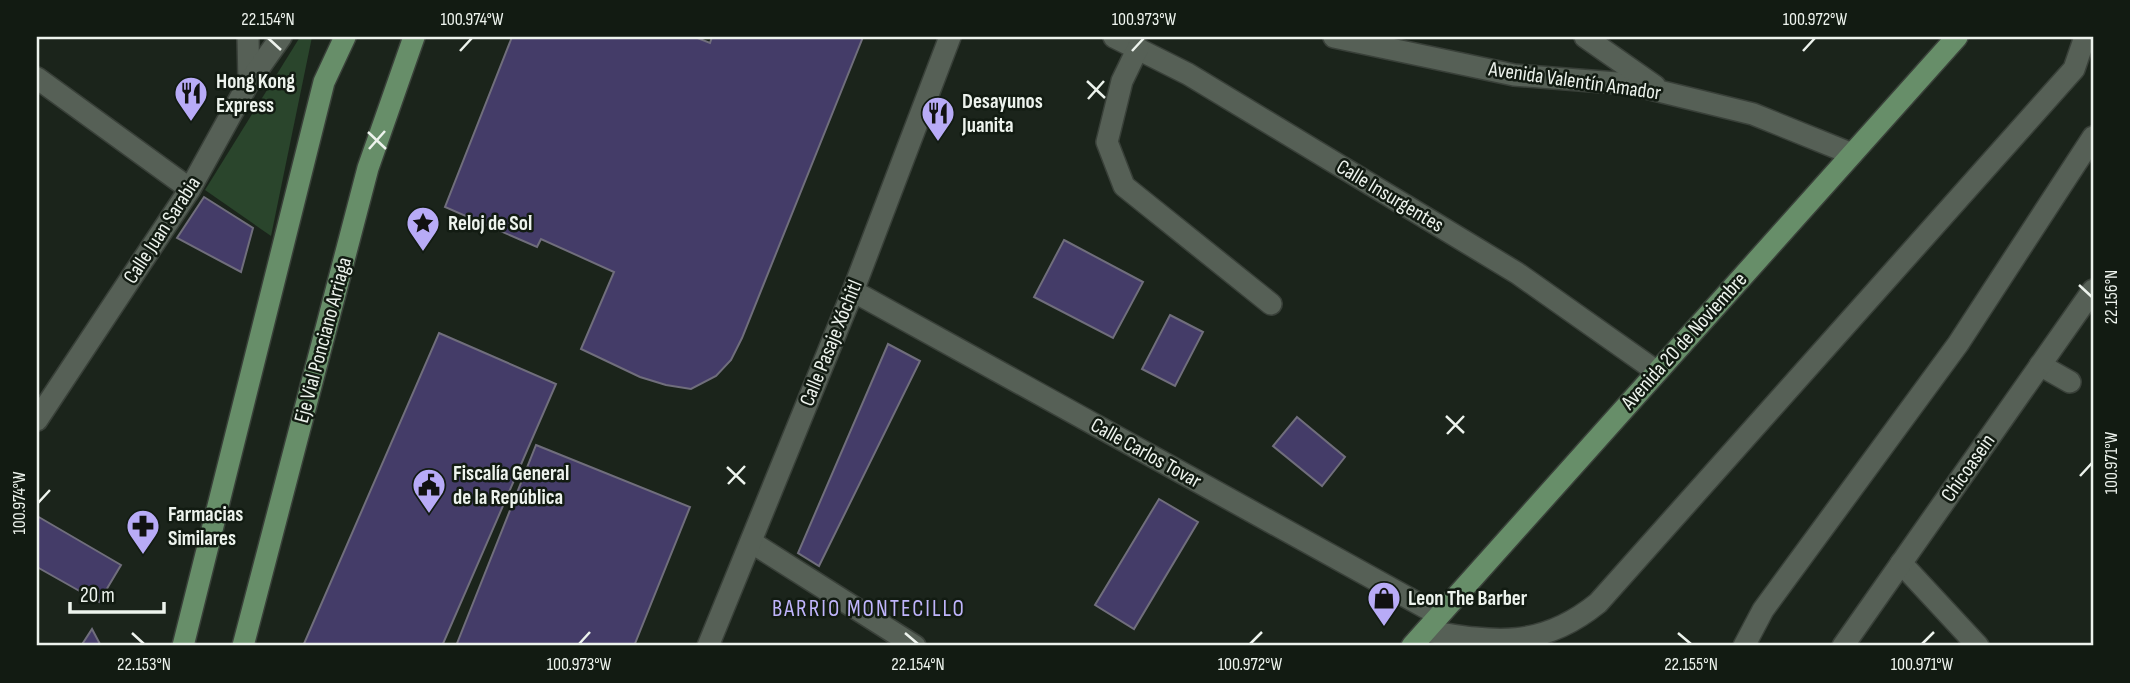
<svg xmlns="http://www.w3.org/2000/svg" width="2130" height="683" font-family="'Sofia Sans Condensed',sans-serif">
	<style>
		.green { fill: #2a452c }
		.building { fill: #443c68; stroke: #706e7c; stroke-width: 2 }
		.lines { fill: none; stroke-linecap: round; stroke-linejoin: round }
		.minor-casing { stroke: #394039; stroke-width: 24 }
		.major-casing { stroke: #394039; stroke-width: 24 }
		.minor { stroke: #566056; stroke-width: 21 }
		.major { stroke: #678e69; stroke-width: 21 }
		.ticks { fill: none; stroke: #edf3ed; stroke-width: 2.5 }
		.labels { text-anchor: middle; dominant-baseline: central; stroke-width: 5; stroke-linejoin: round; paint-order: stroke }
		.poi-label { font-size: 21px; font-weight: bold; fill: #edf3ed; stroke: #121b12; text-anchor: start }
		.street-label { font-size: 21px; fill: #edf3ed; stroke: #121b12 }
		.neighbourhood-label { font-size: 23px; letter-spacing: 2px; fill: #c0b5fc; stroke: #121b12 }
		.neatline { fill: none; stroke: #edf3ed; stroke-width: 2.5 }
		.ticks-label { font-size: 18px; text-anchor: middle; fill: #edf3ed }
	</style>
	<rect width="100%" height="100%" fill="#1b241b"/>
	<path class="green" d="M300 37H312L271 236 205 190Z"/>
	<g class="building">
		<path d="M512 37H695L710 43 712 37H863L742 338 731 360 716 376 691 389 666 385 640 377 581 349 614 272 541 239 537 247 445 207Z"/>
		<path d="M204 197 253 228 241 272 177 238Z"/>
		<path d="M1064 240 1143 282 1113 338 1034 297Z"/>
		<path d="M1170 315 1203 332 1175 386 1142 369Z"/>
		<path d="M439 333 556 384 442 646H303Z"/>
		<path d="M888 344 920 361 819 566 798 553Z"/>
		<path d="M1297 417 1345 457 1322 486 1273 446Z"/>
		<path d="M536 445 690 507 634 646H456Z"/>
		<path d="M1159 499 1198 522 1134 629 1095 605Z"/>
		<path d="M37 516 121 565 99 602 37 567Z"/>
		<path d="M92 629 101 646H81Z"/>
	</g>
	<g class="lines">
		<defs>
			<g id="minor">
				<path d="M248 37 249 82"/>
				<path d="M1114 37 1188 74 1517 273 1656 371"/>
				<path d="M1334 37 1514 75 1630 84 1753 114 1852 154"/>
				<path d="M1585 37 1655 86"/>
				<path d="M1138 48 1122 81 1107 142 1124 186 1271 304"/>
				<path d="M37 78 190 189"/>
				<path d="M853 291 1439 615"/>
				<path d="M2040 365 2070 382"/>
				<path d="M37 420 190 189 249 82 281 37"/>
				<path d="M751 542 915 646"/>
				<path d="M1901 563 1978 646"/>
				<path d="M1426 631C1494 642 1540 650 1598 603L2074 69 2085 37"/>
				<path d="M708 646 853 291 950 37"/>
				<path d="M1744 646 1763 610 1958 344 2093 137"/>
				<path d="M1843 646 2093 290"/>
			</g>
			<g id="major">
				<path d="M183 646 324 82 345 37"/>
				<path d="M243 646 368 168 414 37"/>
				<path d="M1412 646 1957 37"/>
			</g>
		</defs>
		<use href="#minor" class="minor-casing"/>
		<use href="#major" class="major-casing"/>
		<use href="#minor" class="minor"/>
		<use href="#major" class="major"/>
	</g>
	<path class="ticks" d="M268 38 281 50M460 51 472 38M1132 51 1144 38M1803 51 1815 38M1087 81 1105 98M1088 99 1104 81M368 132 386 149M369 149 385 131M2079 285 2092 297M1446 416 1464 433M1447 434 1464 416M727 467 745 484M2080 476 2092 463M728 484 745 466M38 503 50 490M132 633 144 644M905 633 918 644M1678 633 1691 644M579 644 590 632M1250 644 1262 632M1922 644 1934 632"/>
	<defs>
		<symbol id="restaurant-pin" viewBox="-11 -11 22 30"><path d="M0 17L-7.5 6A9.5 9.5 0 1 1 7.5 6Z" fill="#b8abf7" stroke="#121b12"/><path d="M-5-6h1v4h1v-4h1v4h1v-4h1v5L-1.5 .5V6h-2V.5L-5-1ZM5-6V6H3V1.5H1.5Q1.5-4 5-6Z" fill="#111"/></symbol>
		<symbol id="sight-pin" viewBox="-11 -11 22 30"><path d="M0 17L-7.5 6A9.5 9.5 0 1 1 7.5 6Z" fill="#b8abf7" stroke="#121b12"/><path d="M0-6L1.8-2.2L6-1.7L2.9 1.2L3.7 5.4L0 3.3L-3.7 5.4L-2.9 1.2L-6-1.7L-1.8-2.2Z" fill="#111"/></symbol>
		<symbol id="civic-pin" viewBox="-11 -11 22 30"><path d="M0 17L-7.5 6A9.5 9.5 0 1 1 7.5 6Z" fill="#b8abf7" stroke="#121b12"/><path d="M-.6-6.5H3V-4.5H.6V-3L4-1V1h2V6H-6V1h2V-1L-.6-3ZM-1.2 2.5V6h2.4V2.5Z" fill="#111"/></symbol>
		<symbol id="pharmacy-pin" viewBox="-11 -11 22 30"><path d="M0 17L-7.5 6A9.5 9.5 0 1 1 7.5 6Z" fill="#b8abf7" stroke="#121b12"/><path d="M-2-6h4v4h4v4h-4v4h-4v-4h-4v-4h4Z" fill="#111"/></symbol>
		<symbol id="shop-pin" viewBox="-11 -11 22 30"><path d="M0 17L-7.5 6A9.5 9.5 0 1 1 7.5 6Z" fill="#b8abf7" stroke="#121b12"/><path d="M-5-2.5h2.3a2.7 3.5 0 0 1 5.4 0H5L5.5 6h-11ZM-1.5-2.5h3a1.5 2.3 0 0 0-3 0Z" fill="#111"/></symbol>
	</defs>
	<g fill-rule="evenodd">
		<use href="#restaurant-pin" x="172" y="74" width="38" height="52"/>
		<use href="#restaurant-pin" x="919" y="94" width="38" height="52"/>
		<use href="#sight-pin" x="404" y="204" width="38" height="52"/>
		<use href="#civic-pin" x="410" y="466" width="38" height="52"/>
		<use href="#pharmacy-pin" x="124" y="507" width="38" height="52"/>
		<use href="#shop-pin" x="1365" y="579" width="38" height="52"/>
	</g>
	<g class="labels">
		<g class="poi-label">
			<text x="216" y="81">Hong Kong<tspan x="216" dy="24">Express</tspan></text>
			<text x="962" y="101">Desayunos<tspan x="962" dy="24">Juanita</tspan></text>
			<text x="448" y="223">Reloj de Sol</text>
			<text x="453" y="473">Fiscalía General<tspan x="453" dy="24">de la República</tspan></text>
			<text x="168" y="514">Farmacias<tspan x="168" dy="24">Similares</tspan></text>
			<text x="1408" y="598">Leon The Barber</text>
		</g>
		<g class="street-label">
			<text transform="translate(1575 81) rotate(8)">Avenida Valentín Amador</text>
			<text transform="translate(1390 196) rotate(31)">Calle Insurgentes</text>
			<text transform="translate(162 230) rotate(-57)">Calle Juan Sarabia</text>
			<text transform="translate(323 340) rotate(-75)">Eje Vial Ponciano Arriaga</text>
			<text transform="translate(1684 341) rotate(-48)">Avenida 20 de Noviembre</text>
			<text transform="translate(831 343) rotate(-68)">Calle Pasaje Xóchitl</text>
			<text transform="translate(1146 453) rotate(29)">Calle Carlos Tovar</text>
			<text transform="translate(1968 468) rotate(-55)">Chicoasein</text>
		</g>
		<g class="neighbourhood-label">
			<text x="869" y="609">BARRIO MONTECILLO</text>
		</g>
	</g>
	<rect width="2130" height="683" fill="none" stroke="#121b12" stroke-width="77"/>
	<path d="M70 602v10h94v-10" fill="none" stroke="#edf3ed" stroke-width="3.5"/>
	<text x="80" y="602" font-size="21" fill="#edf3ed" stroke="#121b12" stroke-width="5" paint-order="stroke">20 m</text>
	<rect x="38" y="38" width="2054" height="606" class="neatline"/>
	<g class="ticks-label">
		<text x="268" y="25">22.154°N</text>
		<text x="472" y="25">100.974°W</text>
		<text x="1144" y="25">100.973°W</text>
		<text x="1815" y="25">100.972°W</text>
		<text transform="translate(2111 297) rotate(-90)" y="6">22.156°N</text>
		<text transform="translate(2111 463) rotate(-90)" y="6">100.971°W</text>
		<text transform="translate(19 503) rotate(-90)" y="6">100.974°W</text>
		<text x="144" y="670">22.153°N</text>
		<text x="579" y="670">100.973°W</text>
		<text x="918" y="670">22.154°N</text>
		<text x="1250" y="670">100.972°W</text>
		<text x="1691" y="670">22.155°N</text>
		<text x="1922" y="670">100.971°W</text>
	</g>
</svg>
